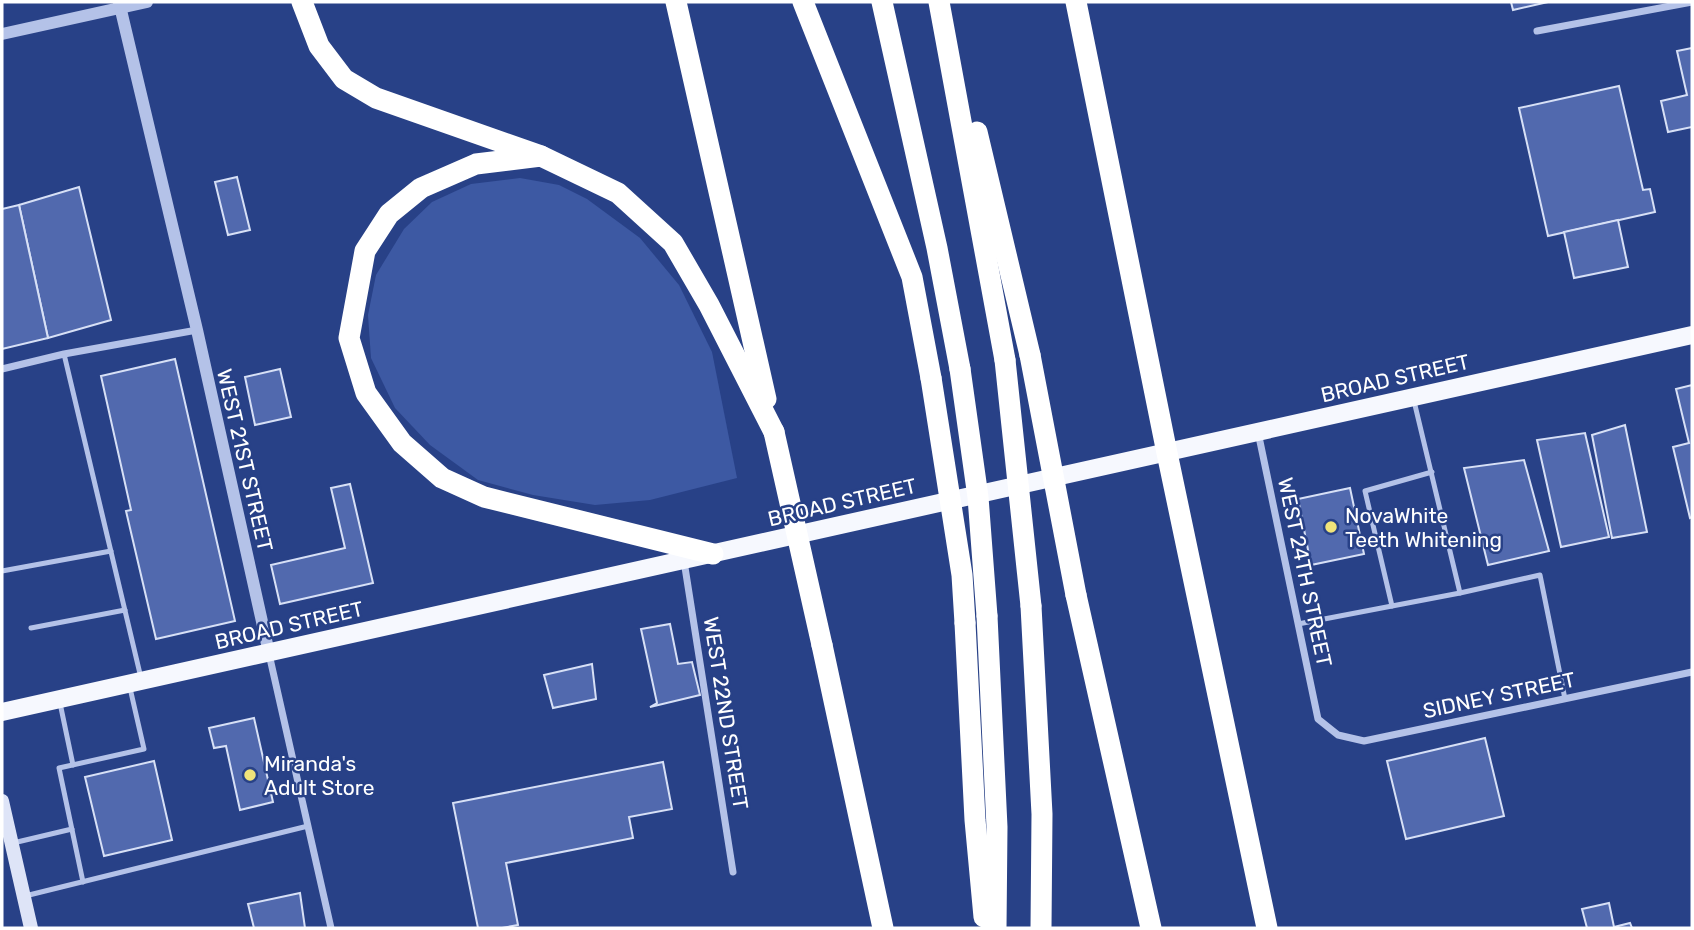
<svg xmlns="http://www.w3.org/2000/svg" width="1694" height="930" font-family="Rubik,sans-serif">
	<style>
		.green { fill: #3d59a3 }
		.building { fill: #5169ae; stroke: #d7e0f6; stroke-width: 2 }
		.lines { fill: none; stroke-linecap: round; stroke-linejoin: round }
		.service { stroke: #b4c2e8; stroke-width: 5 }
		.minor { stroke: #b4c2e8; stroke-width: 7 }
		.tertiary { stroke: #b4c2e8; stroke-width: 12 }
		.secondary { stroke: #dee4f7; stroke-width: 14 }
		.primary { stroke: #f6f8fe; stroke-width: 18 }
		.motorway { stroke: #fff; stroke-width: 21 }
		.motorway-bridge { stroke: #fff; stroke-width: 21 }
		.poi-dot { fill: #f0e37a; stroke: #284187; stroke-width: 2.5 }
		.labels { text-anchor: middle; dominant-baseline: central; stroke-width: 5; stroke-linejoin: round; paint-order: stroke }
		.street-label { font-size: 21px; fill: #fff; stroke: #284187 }
		.poi-label { font-size: 21px; fill: #fff; stroke: #284187; text-anchor: start }
	</style>
	<rect width="100%" height="100%" fill="#284187"/>
	<path class="green" d="M520 178 559 185 587 199 640 238 679 285 712 352 737 478 650 500 595 505 533 495 478 480 430 445 395 408 371 358 368 315 376 275 404 229 432 202 471 184Z"/>
	<g class="building">
		<path d="M1511 2H1548L1513 10Z"/>
		<path d="M1692 48V127L1668 132 1661 101 1687 95 1677 51Z"/>
		<path d="M1619 86 1643 190 1650 189 1655 212 1548 236 1519 108Z"/>
		<path d="M237 177 250 230 228 235 215 182Z"/>
		<path d="M79 187 111 320 48 338 19 205Z"/>
		<path d="M19 205 48 338 2 349V209Z"/>
		<path d="M1618 220 1628 267 1574 278 1564 232Z"/>
		<path d="M175 359 235 621 156 639 126 511 131 510 101 376Z"/>
		<path d="M280 369 291 417 255 425 245 377Z"/>
		<path d="M1692 385V517L1690 518 1673 447 1689 443 1676 389Z"/>
		<path d="M1625 425 1647 532 1612 538 1592 435Z"/>
		<path d="M1585 433 1609 537 1561 547 1537 440Z"/>
		<path d="M1524 460 1549 551 1488 565 1464 468Z"/>
		<path d="M350 484 373 583 280 604 271 565 345 548 331 488Z"/>
		<path d="M1350 488 1364 554 1311 565 1298 499Z"/>
		<path d="M670 624 678 664 692 662 700 695 650 707 657 703 641 629Z"/>
		<path d="M592 664 596 699 553 708 544 675Z"/>
		<path d="M254 718 273 802 240 810 226 746 214 748 209 728Z"/>
		<path d="M1485 738 1504 816 1406 839 1387 761Z"/>
		<path d="M154 761 172 840 104 856 85 777Z"/>
		<path d="M663 762 672 809 629 817 633 838 506 863 518 925 502 928H478L453 803Z"/>
		<path d="M300 893 305 928H254L248 904Z"/>
		<path d="M1609 903 1614 927 1630 923 1632 928H1587L1582 909Z"/>
	</g>
	<g class="lines">
		<g class="service">
			<path d="M64 354 141 678"/>
			<path d="M1414 401 1460 593 1540 575 1565 699"/>
			<path d="M1432 472 1365 491 1392 606 1460 593"/>
			<path d="M2 571 111 551"/>
			<path d="M1298 624 1392 606"/>
			<path d="M31 628 125 610"/>
			<path d="M60 703 73 765"/>
			<path d="M13 843 72 829"/>
			<path d="M83 882 59 768 144 749 130 688"/>
			<path d="M25 896 308 826"/>
		</g>
		<g class="minor">
			<path d="M1537 31 1692 2"/>
			<path d="M2 369 64 354 197 330"/>
			<path d="M1258 432 1318 719 1338 735 1364 741 1692 672"/>
			<path d="M684 561 733 872"/>
			<path d="M269 654 331 928"/>
		</g>
		<g class="tertiary">
			<path d="M119 2 197 330 269 653"/>
			<path d="M2 34 147 2"/>
		</g>
		<path class="secondary" d="M2 801 31 928"/>
		<path class="primary" d="M2 712 1692 335"/>
		<g class="motorway">
			<path d="M302 2 319 46 344 79 376 98 541 156 618 193 673 243 709 305 774 432"/>
			<path d="M676 2 766 399"/>
			<path d="M803 2 912 277 931 378"/>
			<path d="M882 2 937 248 960 369"/>
			<path d="M939 2 1005 360"/>
			<path d="M1076 2 1167 453 1267 928"/>
			<path d="M977 132 1030 355"/>
			<path d="M541 156 476 164 421 188 389 214 365 251 349 338 366 393 402 443 442 478 484 497 713 554"/>
			<path d="M1076 595 1151 928"/>
			<path d="M1031 606 1042 814 1041 928"/>
			<path d="M987 616 997 827 996 928"/>
			<path d="M965 623 975 820 984 917"/>
			<path d="M822 645 883 928"/>
		</g>
		<g class="motorway-bridge">
			<path d="M1030 355 1076 595"/>
			<path d="M1005 360 1031 606"/>
			<path d="M960 369 978 497 987 616"/>
			<path d="M931 378 962 575 965 623"/>
			<path d="M774 432 822 645"/>
		</g>
	</g>
	<g class="poi-dot">
		<circle cx="1331" cy="527" r="7"/>
		<circle cx="250" cy="775" r="7"/>
	</g>
	<g class="labels">
		<g class="street-label">
			<text transform="translate(1395 378) rotate(-13)">BROAD STREET</text>
			<text transform="translate(245 460) rotate(77)">WEST 21ST STREET</text>
			<text transform="translate(842 502) rotate(-13)">BROAD STREET</text>
			<text transform="translate(1305 572) rotate(78)">WEST 24TH STREET</text>
			<text transform="translate(289 625) rotate(-13)">BROAD STREET</text>
			<text transform="translate(1499 695) rotate(-12)">SIDNEY STREET</text>
			<text transform="translate(726 713) rotate(81)">WEST 22ND STREET</text>
		</g>
		<g class="poi-label">
			<text x="1345" y="515">NovaWhite<tspan x="1345" dy="24">Teeth Whitening</tspan></text>
			<text x="264" y="763">Miranda's<tspan x="264" dy="24">Adult Store</tspan></text>
		</g>
	</g>
	<rect width="1694" height="930" fill="none" stroke="#ffffff" stroke-width="7"/>
</svg>
